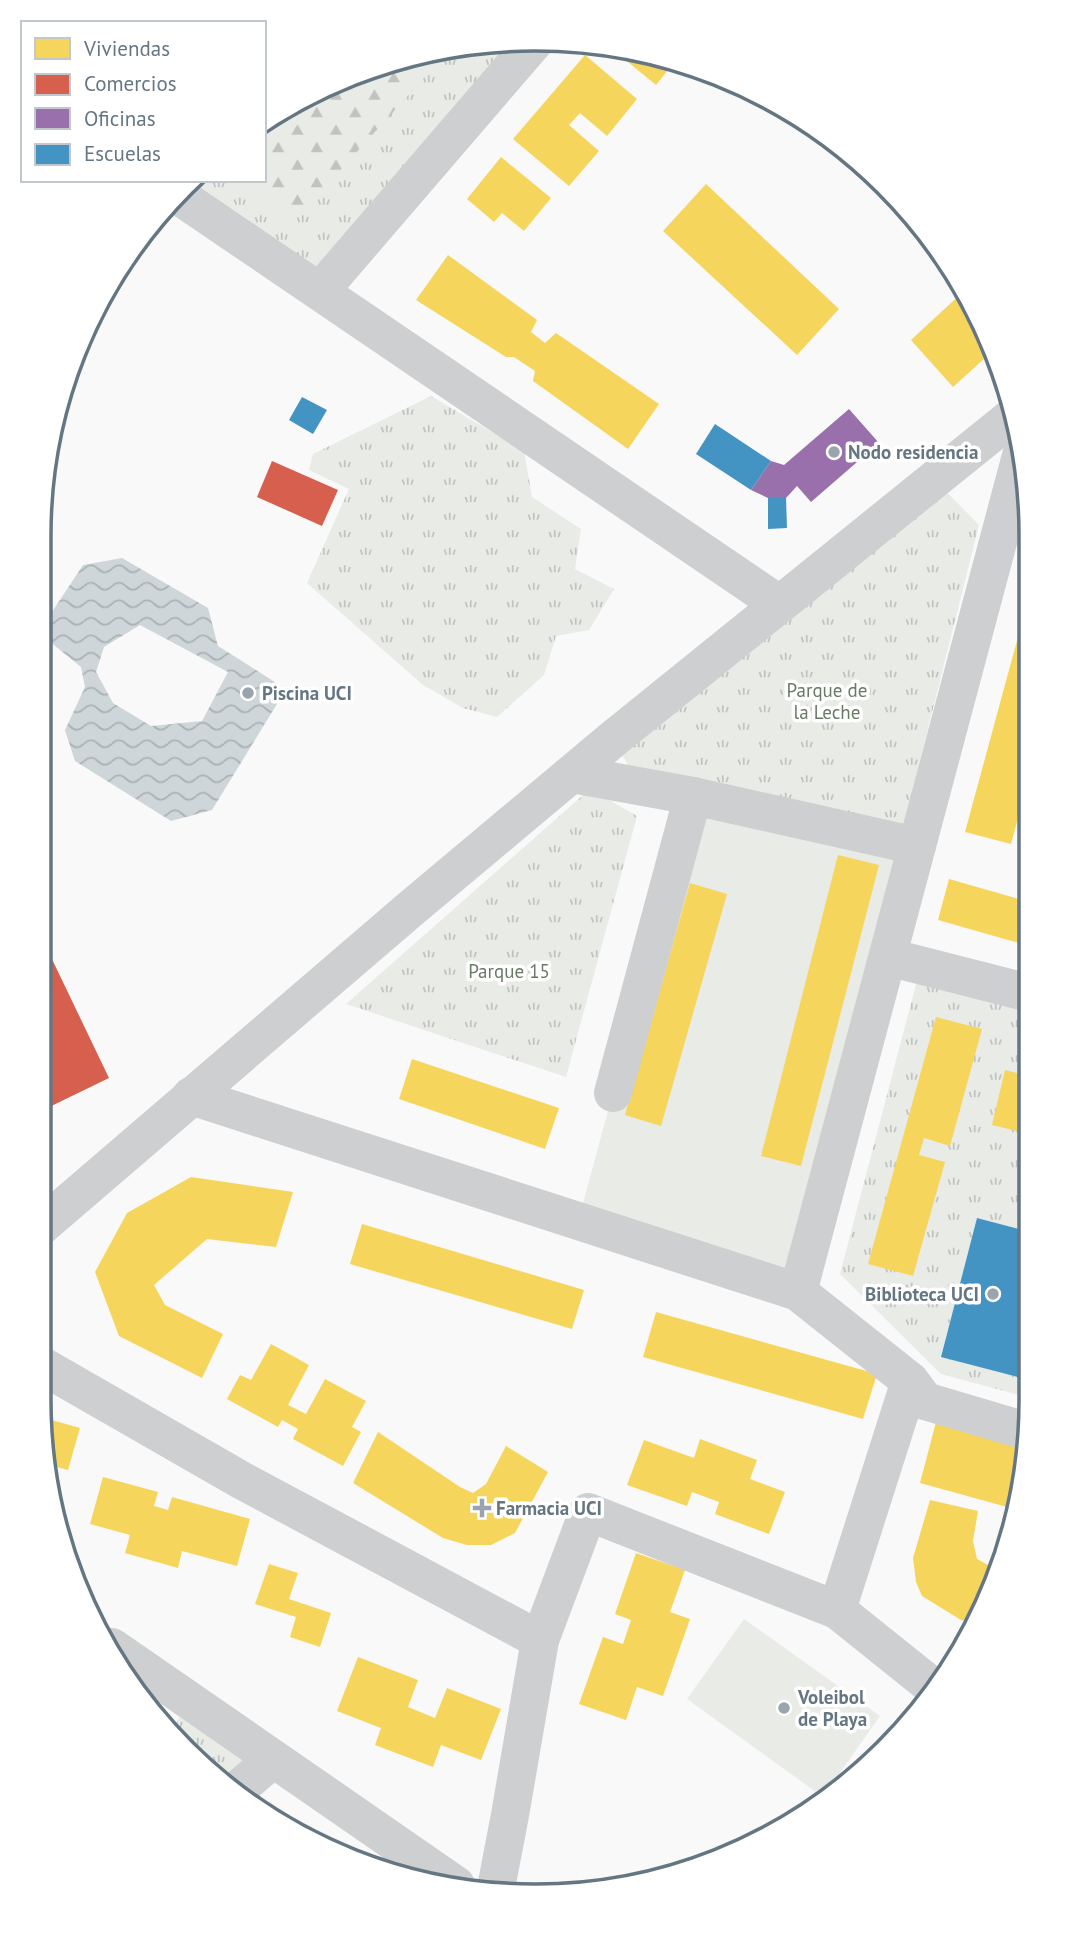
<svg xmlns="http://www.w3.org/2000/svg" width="1070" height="1935" font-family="'PT Sans',sans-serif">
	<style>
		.grass { fill: url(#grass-tufts) }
		.forest { fill: url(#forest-firs) }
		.garden { fill: #e8ebe6 }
		.water { fill: url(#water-waves); fill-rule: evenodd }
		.homes { fill: #f6d55c }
		.shops { fill: #d6604d }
		.offices { fill: #9970ab }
		.schools { fill: #4393c3 }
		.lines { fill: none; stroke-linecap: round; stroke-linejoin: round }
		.minor { stroke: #cecfd0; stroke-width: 38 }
		.poi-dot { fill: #99a4ac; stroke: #fff; stroke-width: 2.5 }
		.labels { text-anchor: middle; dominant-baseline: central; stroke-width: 7; stroke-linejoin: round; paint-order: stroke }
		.poi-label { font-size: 19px; font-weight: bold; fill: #657683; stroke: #fff; text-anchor: start }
		.park-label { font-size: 19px; fill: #687a64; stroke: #fff }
		.rim { fill: none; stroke: #657683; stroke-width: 3.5 }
	</style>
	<defs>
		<pattern id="grass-tufts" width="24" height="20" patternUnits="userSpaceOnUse" patternTransform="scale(1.75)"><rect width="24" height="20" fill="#e8ebe6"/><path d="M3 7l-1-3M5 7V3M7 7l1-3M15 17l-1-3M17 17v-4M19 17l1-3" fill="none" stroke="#c0c3c0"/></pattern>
		<pattern id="forest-firs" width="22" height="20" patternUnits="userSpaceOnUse" patternTransform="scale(1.75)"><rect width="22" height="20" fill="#e8ebe6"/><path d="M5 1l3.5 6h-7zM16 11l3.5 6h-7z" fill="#c0c3c0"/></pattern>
		<pattern id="water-waves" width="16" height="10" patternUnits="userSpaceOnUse" patternTransform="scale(1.75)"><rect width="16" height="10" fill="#ced6d9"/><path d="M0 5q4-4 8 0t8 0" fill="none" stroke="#abb2b5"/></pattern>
	</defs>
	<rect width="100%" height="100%" fill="#f9f9f9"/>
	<g class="grass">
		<path d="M502 40 536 41 320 291 177 194 191 180H264V122L315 90 406 56Z"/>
		<path d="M431 396 524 451 532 497 581 529 575 569 614 589 589 630 556 636 544 675 497 717 463 708 423 685 307 583 349 489 309 470 313 454Z"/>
		<path d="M935 480 979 525 904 824 629 767 613 739Z"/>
		<path d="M590 789 637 816 566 1077 346 1004Z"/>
		<path d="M919 973 1029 1002 1030 1232 977 1218 941 1356 1030 1380V1398L941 1374 840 1274Z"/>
		<path d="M189 1700 273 1759 236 1791 172 1731Z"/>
	</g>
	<path class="forest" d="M451 48 297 218 239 180H264V127L271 117 315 90 406 56Z"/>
	<g class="garden">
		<path d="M693 796 917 846 798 1292 578 1222Z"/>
		<path d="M744 1619 880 1716 823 1797 687 1699Z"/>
	</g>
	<path class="water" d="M122 558 208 608 218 646 278 684 280 699 212 810 171 821 75 761 65 730 85 687 81 667 49 641 46 621 83 565ZM140 625 228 672 202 721 151 726 113 703 96 672 104 647Z"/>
	<g class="homes">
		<path d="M606 44 676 60 656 85Z"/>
		<path d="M585 55 637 99 607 136 580 113 569 125 599 151 569 186 513 139Z"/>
		<path d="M501 157 551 198 524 231 502 213 494 222 467 199Z"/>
		<path d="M706 184 839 309 797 355 663 231Z"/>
		<path d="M448 255 537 320 531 332 545 343 556 333 659 404 628 449 533 381 535 371 514 357H506L416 300Z"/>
		<path d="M965 290 995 349 953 387 911 340Z"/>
		<path d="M1027 604 1028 781 1011 844 965 832Z"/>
		<path d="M838 855 879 865 801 1166 761 1156Z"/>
		<path d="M949 879 1029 902V946L938 920Z"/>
		<path d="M690 883 727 894 661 1126 625 1115Z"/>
		<path d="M936 1017 982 1029 950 1146 924 1138 919 1155 945 1162 913 1276 868 1264Z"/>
		<path d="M412 1059 559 1108 545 1149 399 1099Z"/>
		<path d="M1005 1070 1029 1076V1134L992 1125Z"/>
		<path d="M191 1177 293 1192 276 1247 207 1239 154 1285 165 1305 223 1334 202 1378 119 1336 95 1272 127 1213Z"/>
		<path d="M362 1224 584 1290 572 1329 350 1264Z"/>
		<path d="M656 1312 877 1374 863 1419 643 1357Z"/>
		<path d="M271 1344 309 1365 288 1405 306 1414 325 1379 366 1401 352 1427 361 1432 343 1466 293 1439 298 1429 282 1420 278 1427 227 1399 240 1375 251 1380Z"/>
		<path d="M41 1417 80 1428 68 1470 49 1465Z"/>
		<path d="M936 1422 1028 1448 1018 1510 920 1483Z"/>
		<path d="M378 1432 460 1487 473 1493 486 1484 506 1446 548 1472 515 1533 491 1545H467L443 1538 353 1483Z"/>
		<path d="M700 1439 757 1460 750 1479 785 1492 769 1534 715 1514 719 1502 692 1492 687 1506 627 1485 644 1440 694 1458Z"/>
		<path d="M103 1477 158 1492 154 1506 168 1510 172 1497 250 1519 237 1566 182 1551 178 1568 125 1553 130 1535 90 1524Z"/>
		<path d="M930 1500 978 1511 973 1541 977 1559 997 1570 975 1623 961 1620 922 1596 916 1582 913 1558Z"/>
		<path d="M636 1553 685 1570 670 1612 690 1619 663 1696 637 1687 626 1720 579 1704 603 1637 623 1644 631 1620 615 1614Z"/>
		<path d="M269 1564 298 1573 289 1599 331 1613 320 1647 290 1637 296 1617 255 1604Z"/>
		<path d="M358 1657 418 1680 408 1707 435 1718 447 1688 501 1709 481 1760 441 1745 433 1767 375 1745 381 1728 337 1711Z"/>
	</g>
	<g class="shops">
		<path d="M272 461 338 490 322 526 257 497Z"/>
		<path d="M39 932 109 1078 39 1112Z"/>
	</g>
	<path class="offices" d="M849 409 879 443 811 502 797 486 786 498H768L751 490 771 461 784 465Z"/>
	<g class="schools">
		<path d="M302 397 327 410 313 434 289 420Z"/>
		<path d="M715 424 771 461 751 490 696 454Z"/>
		<path d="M768 498H786L787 528 768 529Z"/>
		<path d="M977 1218 1030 1232V1380L941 1357Z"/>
	</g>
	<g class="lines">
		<g class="minor">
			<path d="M176 194 779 604"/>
			<path d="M320 291 535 41"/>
			<path d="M572 774 693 796 917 846"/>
			<path d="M888 957 1029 993"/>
			<path d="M613 1093 693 796"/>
			<path d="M191 1096 798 1292 910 1381 925 1401 1030 1432"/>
			<path d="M39 1228 408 911 613 739 1013 416"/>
			<path d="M798 1292 1022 452"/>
			<path d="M39 1364 241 1480 540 1640"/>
			<path d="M837 1610 910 1381"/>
			<path d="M112 1647 456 1885"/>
			<path d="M236 1791 273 1759"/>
			<path d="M496 1888 510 1815 540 1640 588 1512 837 1610 933 1687"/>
		</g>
	</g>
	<g class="poi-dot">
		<circle cx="834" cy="452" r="7"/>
		<circle cx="248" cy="693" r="7"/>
		<circle cx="993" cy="1294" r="7"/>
		<path d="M478.5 1497.5h7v7h7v7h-7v7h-7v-7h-7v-7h7z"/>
		<circle cx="784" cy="1708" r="7"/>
	</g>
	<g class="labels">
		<g class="poi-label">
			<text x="848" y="452">Nodo residencia</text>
			<text x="262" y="693">Piscina UCI</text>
			<text x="979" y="1294" text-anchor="end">Biblioteca UCI</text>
			<text x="496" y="1508">Farmacia UCI</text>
			<text x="798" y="1697">Voleibol<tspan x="798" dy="22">de Playa</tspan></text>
		</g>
		<g class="park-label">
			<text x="827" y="690">Parque de<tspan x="827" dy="22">la Leche</tspan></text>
			<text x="509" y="971">Parque 15</text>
		</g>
	</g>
	<path d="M0 0H1070V1935H0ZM535 51H535A484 484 0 0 1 1019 535V1400A484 484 0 0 1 535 1884H535A484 484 0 0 1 51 1400V535A484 484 0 0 1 535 51Z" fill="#fff" fill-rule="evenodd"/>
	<path class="rim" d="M535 51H535A484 484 0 0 1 1019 535V1400A484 484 0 0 1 535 1884H535A484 484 0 0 1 51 1400V535A484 484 0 0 1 535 51Z"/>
	<rect x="21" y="21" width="245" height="161" fill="#ffffff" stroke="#c1c8cd" stroke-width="2"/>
	<rect x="35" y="38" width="35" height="21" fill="#f6d55c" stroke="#c1c8cd" stroke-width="2"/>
	<text x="84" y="56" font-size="21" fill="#657683">Viviendas</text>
	<rect x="35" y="74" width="35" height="21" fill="#d6604d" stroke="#c1c8cd" stroke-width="2"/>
	<text x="84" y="91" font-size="21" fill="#657683">Comercios</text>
	<rect x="35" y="108" width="35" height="21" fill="#9970ab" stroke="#c1c8cd" stroke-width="2"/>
	<text x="84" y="126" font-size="21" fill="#657683">Oficinas</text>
	<rect x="35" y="144" width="35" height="21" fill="#4393c3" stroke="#c1c8cd" stroke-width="2"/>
	<text x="84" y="161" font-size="21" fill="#657683">Escuelas</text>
</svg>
